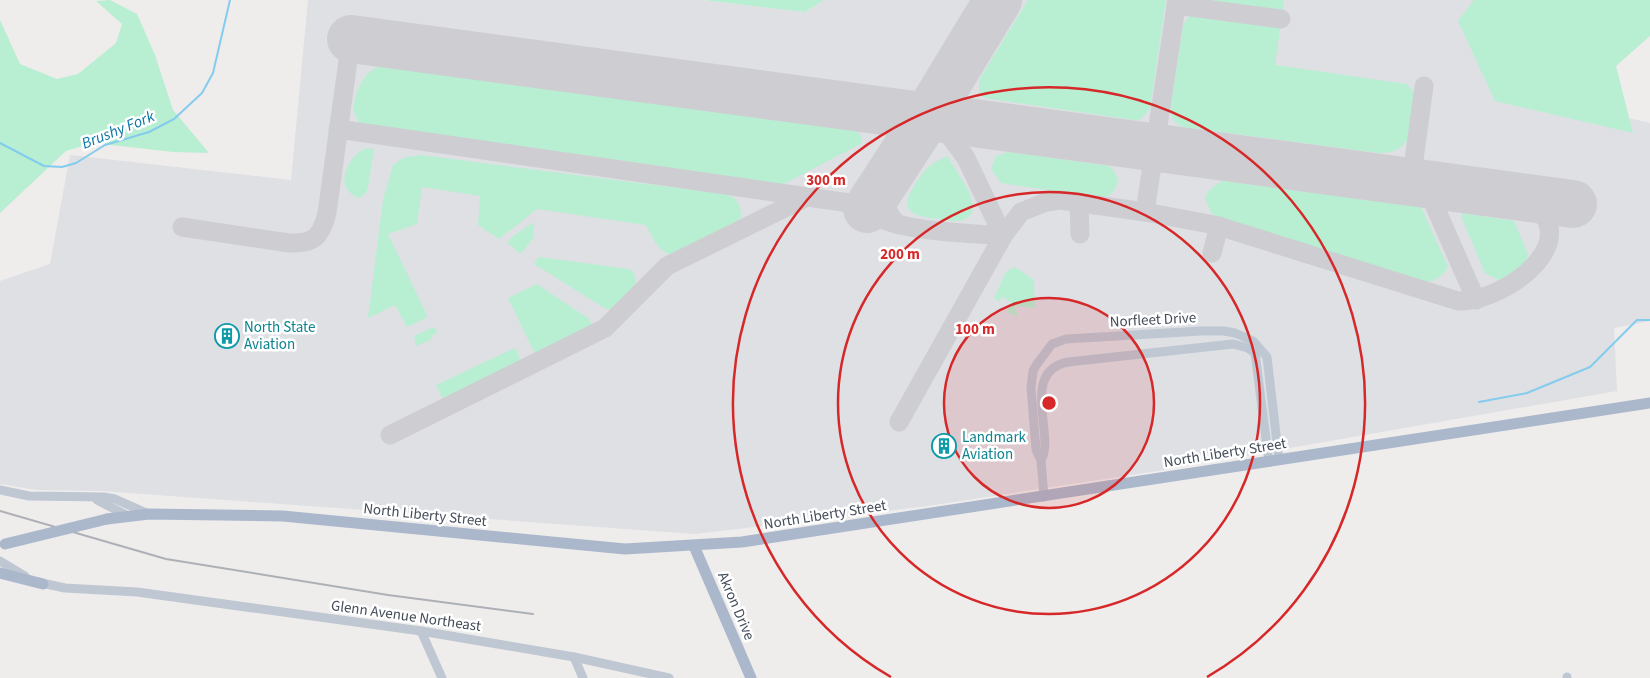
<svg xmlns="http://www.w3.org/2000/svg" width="1650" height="678" font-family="'Source Sans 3',sans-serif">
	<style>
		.airport { fill: #dee0e4 }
		.green { fill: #b8efd3 }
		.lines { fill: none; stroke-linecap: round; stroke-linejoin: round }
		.stream { stroke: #84cced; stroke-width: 2 }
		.taxiway { stroke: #ceced2; stroke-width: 19 }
		.runway { stroke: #ceced2; stroke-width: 48 }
		.minor { stroke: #bfc7d2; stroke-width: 9 }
		.major { stroke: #abb8cc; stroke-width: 11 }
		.rail { stroke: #aeb0b7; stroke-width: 2 }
		.major-bridge { stroke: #abb8cc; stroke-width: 11 }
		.ring { fill: none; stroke: #d62828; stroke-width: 2.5 }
		.labels { text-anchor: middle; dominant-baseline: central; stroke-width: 5; stroke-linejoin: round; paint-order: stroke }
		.street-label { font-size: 15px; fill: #444d5a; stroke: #fff }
		.culture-label { font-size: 15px; fill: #0d838f; stroke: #fff; text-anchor: start }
		.water-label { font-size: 16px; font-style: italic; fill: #0975a8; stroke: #fff }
		.centre { fill: #d62828; stroke: #fff; stroke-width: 2.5 }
		.ring-label { font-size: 15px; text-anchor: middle; font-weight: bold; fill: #d62828; stroke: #fff; stroke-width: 5; stroke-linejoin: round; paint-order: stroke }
	</style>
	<rect width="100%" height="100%" fill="#efecec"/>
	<path class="airport" d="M308 0H702L805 12 824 0H1478L1498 88 1650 123V321L1614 328 1617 391 1158 471 928 506 695 534 102 491 37 490 0 484V281L50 264 70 155 291 180Z"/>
	<g class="green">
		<path d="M110 0 137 14 155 55 173 110 209 153 173 152 93 143 66 151 0 213V20L20 64 57 79 78 74 116 43 122 24 96 1Z"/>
		<path d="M702 0H824L805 12Z"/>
		<path d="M1028 0H1166L1150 109 1141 119 1135 120 984 98 979 93V80Z"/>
		<path d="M1197 0H1284L1283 9 1278 13Z"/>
		<path d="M1474 0H1650V36L1616 66 1633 133 1495 101 1458 21Z"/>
		<path d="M1191 14 1276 24 1280 29 1275 65 1407 84C1422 96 1416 133 1403 145 1397 152 1386 153 1378 153L1183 127C1175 123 1172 120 1170 111L1183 25Z"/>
		<path d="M381 66 838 128 858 132 862 138V143L780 186 375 129 359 123 353 110C355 92 363 71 381 66Z"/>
		<path d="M366 148 374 149 368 187 366 193 359 198C332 188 347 157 366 148Z"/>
		<path d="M1008 152 1109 166C1124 177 1117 196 1100 198L1001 183 991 169 996 156Z"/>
		<path d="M421 155 724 194C737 197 741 204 741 217L731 228 679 255C659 256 654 240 646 225L537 209 499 239 478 225 480 196 422 187 417 224 388 234 427 315 426 318 407 327 395 305 368 318 383 200 393 165 403 158Z"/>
		<path d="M947 156C954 168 974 194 973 207 973 212 970 217 965 219 957 223 947 220 938 219 915 216 897 213 914 186 926 168 927 166 947 156Z"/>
		<path d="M1222 181 1421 207 1444 258 1448 266C1443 278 1430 284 1418 282L1219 217 1211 213 1205 198 1208 191Z"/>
		<path d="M1462 213 1514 221 1528 254 1525 264 1506 278 1499 280 1485 273 1461 216Z"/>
		<path d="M534 222 533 238 521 254 507 243 513 236Z"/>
		<path d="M539 257 629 269 633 272C643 289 624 299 613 309H606L534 264Z"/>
		<path d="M1015 267 1034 280 1035 308 1015 306 1018 317 1007 312 1011 302 1002 297 999 302 994 298 1006 272Z"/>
		<path d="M537 284 589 319 593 327 539 353 534 352 508 298Z"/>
		<path d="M431 328H435L437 333 431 336 432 339 416 346 414 336Z"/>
		<path d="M515 348 522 363 444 401 436 385Z"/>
	</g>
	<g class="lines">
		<g class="stream">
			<path d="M0 143 44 166 62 167 76 163 105 145 149 132 174 119 202 93 213 73 230 0"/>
			<path d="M1479 402 1527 393 1590 367 1637 320H1650"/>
		</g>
		<g class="taxiway">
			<path d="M1176 5 1281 19"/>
			<path d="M338 129 856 204C867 209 876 218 887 221 917 232 970 233 1003 236L1021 212 1046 202 1060 200 1145 212 1215 225 1458 301C1509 302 1596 233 1519 197"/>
			<path d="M956 139C944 114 950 92 957 66"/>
			<path d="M886 180C884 198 884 213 899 225"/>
			<path d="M1411 182 1424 86"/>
			<path d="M1425 184 1476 300"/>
			<path d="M1079 203 1080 234"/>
			<path d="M1145 212 1177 0"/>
			<path d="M182 227 289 243C314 244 321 237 327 213L351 39"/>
			<path d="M1212 253 1219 226"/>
			<path d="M899 422 1003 236 966 158 946 131 927 117"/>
			<path d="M390 435 605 328 667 266 805 198"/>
		</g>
		<g class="runway">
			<path d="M351 39 1573 204"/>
			<path d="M867 209 927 117 998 0"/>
		</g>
		<g class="minor">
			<path d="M1041 460C1056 438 1019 371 1068 362L1233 344 1248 348 1255 353 1269 462"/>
			<path d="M0 490 29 496 104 497 115 499 149 514"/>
			<path d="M1044 497 1041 460 1036 450 1031 387 1033 371 1037 364 1052 344 1066 339 1201 331H1224L1235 333 1253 341 1267 357 1279 460"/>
			<path d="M97 500 128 516"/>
			<path d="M0 561 25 576"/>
			<path d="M37 582 65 588 137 592 421 631 574 657 669 678"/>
			<path d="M421 631 442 678"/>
			<path d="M574 657 583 678"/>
			<path d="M1567 678V677"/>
		</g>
		<g class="major">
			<path d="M107 519 149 514 283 516 625 549 742 542 1650 403"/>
			<path d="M694 546 751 678"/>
			<path d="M0 573 43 584"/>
		</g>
		<path class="rail" d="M0 511 166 559 388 595 533 614"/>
		<path class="major-bridge" d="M5 544 107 519"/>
	</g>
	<circle cx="1049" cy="403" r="105" fill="#d62828" fill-opacity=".12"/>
	<g class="ring">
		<circle cx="1049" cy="403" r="105"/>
		<circle cx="1049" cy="403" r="211"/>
		<path d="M891 677A316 316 0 1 1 1207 677"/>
	</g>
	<defs>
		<symbol id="building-ring" viewBox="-11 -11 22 22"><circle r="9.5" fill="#fff" stroke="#0f9aa8" stroke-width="1.5"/><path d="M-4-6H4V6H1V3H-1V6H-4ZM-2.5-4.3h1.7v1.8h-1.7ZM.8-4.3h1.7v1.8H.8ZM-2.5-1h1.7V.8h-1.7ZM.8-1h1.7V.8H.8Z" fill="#0f9aa8"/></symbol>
	</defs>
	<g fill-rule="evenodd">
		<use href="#building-ring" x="213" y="322" width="28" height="28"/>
		<use href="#building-ring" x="930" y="432" width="28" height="28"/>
	</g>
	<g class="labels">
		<g class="street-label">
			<text transform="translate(1153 320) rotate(-3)">Norfleet Drive</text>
			<text transform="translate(1225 453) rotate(-9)">North Liberty Street</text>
			<text transform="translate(425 515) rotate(6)">North Liberty Street</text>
			<text transform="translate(825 515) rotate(-9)">North Liberty Street</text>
			<text transform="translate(736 606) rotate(67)">Akron Drive</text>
			<text transform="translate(406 616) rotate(8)">Glenn Avenue Northeast</text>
		</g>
		<g class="culture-label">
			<text x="244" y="327">North State<tspan x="244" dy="17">Aviation</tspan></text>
			<text x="962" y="437">Landmark<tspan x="962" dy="17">Aviation</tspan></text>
		</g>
		<g class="water-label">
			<text transform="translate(118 130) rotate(-22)">Brushy Fork</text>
		</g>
	</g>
	<circle cx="1049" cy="403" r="8" class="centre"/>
	<g class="ring-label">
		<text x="826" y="185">300 m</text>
		<text x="900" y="259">200 m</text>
		<text x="975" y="334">100 m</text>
	</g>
</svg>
